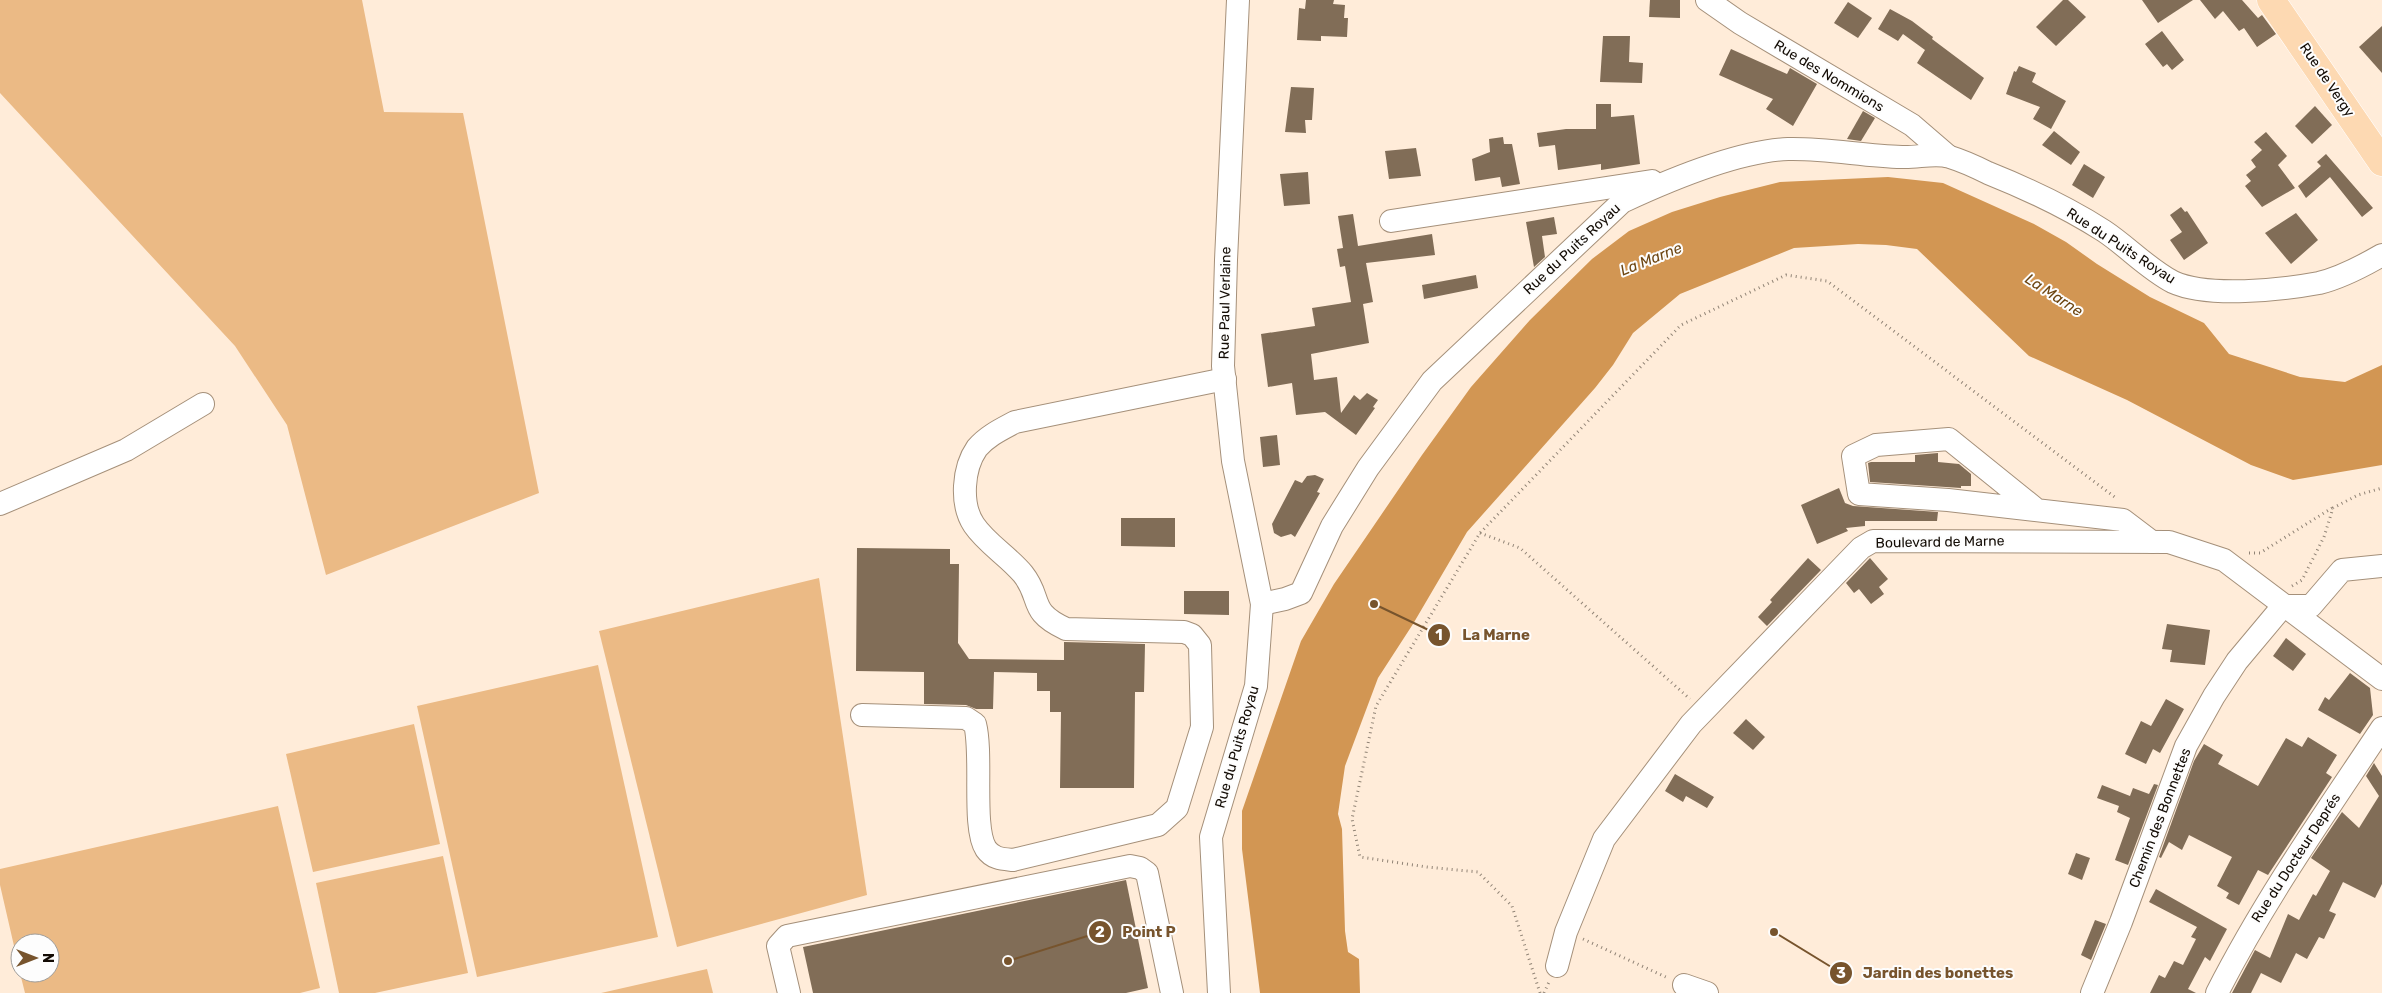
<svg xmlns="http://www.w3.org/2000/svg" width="2382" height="993" font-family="Rubik,sans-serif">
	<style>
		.green { fill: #ebba85 }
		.water { fill: #d29653 }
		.building { fill: #816d57 }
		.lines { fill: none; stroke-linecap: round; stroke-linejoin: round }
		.minor-casing { stroke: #a5907a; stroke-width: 24 }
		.major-casing { stroke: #fff; stroke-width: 29 }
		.path { stroke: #918476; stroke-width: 3; stroke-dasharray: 1 4; stroke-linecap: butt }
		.minor { stroke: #fff; stroke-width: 22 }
		.major { stroke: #fdd9b2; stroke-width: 28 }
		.labels { text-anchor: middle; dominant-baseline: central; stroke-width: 4; stroke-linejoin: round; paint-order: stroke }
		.street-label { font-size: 14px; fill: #130c05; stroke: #fdfdfd }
		.water-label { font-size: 15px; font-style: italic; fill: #6d4511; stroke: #fdfdfd }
		.leader { fill: none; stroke: #77542d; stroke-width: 2 }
		.callout-dot { fill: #77542d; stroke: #fdfdfd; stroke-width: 2 }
		.mark-label { font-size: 15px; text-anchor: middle; font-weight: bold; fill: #fff }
		.callout-label { font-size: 15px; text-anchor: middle; font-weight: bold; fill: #77542d; stroke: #fdfdfd; stroke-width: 4; stroke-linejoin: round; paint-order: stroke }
	</style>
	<rect width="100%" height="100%" fill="#ffecd9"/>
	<g class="green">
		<path d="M0 0H362L384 112 463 113 539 493 326 575 287 425 235 346 0 93Z"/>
		<path d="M819 578 867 895 677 947 599 631Z"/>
		<path d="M598 665 658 937 477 977 417 706Z"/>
		<path d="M414 724 440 844 313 872 286 754Z"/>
		<path d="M278 806 320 988 300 993H25L20 973H50V943H20V972L0 885V869Z"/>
		<path d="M443 856 468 973 375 993H339L316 883Z"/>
		<path d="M707 969 713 993H601Z"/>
	</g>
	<path class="water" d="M1888 177 1943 183 2034 224 2066 242 2097 264 2150 297 2204 323 2229 354 2300 377 2345 382 2382 365V465L2293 480 2251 465 2127 400 2029 356 1917 249 1886 245 1858 244 1794 248 1680 294 1633 333 1613 365 1595 388 1467 532 1413 624 1378 678 1345 766 1338 814 1342 829 1345 931 1348 952 1359 959 1360 993H1260L1242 849V811L1301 641 1334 584 1422 455 1471 387 1530 320 1592 259 1629 231 1672 212 1720 197 1780 182Z"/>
	<g class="building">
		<path d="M1306 0H1334L1333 4 1345 5 1344 18H1348L1347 37 1321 36V41L1297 40 1299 8 1305 9Z"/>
		<path d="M1650 0H1680V18L1649 17Z"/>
		<path d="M2063 0H2068L2086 17 2056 46 2036 27Z"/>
		<path d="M2142 0H2193L2158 23Z"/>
		<path d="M2200 0H2242L2258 18 2262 15 2276 34 2257 47 2244 28 2239 31 2223 11 2215 19Z"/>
		<path d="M1848 2 1872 18 1858 38 1834 23Z"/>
		<path d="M1890 9 1912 21 1933 37 1929 45 1932 39 1984 78 1971 100 1917 63 1925 50 1903 34 1898 41 1878 29Z"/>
		<path d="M2382 26V73L2359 47Z"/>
		<path d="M2162 31 2184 60 2172 70 2167 64 2163 67 2145 44Z"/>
		<path d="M1603 36H1630L1629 62 1643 63 1642 83 1600 82Z"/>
		<path d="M1731 49 1787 74 1790 68 1817 84 1793 126 1766 109 1773 99 1719 75Z"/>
		<path d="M2019 66 2036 73 2032 82 2066 101 2051 129 2033 119 2040 107 2006 94 2014 71 2016 72Z"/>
		<path d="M1291 87 1314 88 1312 120H1305L1306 133 1285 132Z"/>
		<path d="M1596 104H1611V117L1634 115 1640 164 1601 170V164L1558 170 1555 145 1539 147 1537 133 1566 129H1596Z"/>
		<path d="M2315 106 2332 125 2312 144 2295 126Z"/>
		<path d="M1863 111 1875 118 1861 141 1847 139Z"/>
		<path d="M2054 131 2080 152 2071 165 2042 145Z"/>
		<path d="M2266 132 2287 156 2278 165 2295 188 2262 207 2245 186 2251 181 2246 175 2256 167 2251 160 2262 150 2254 142Z"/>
		<path d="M1503 137 1504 144H1512L1520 184 1502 187 1500 177 1475 181 1472 159 1490 152 1489 139Z"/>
		<path d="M1416 148 1421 176 1389 179 1385 151Z"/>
		<path d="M2326 154 2373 208 2362 217 2330 177 2306 198 2298 186 2321 166 2317 162Z"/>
		<path d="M2084 164 2105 177 2093 198 2072 185Z"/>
		<path d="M1308 172 1310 204 1284 206 1280 174Z"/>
		<path d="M2181 207 2185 212 2187 211 2208 243 2184 260 2170 240 2182 232 2170 215Z"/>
		<path d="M2296 213 2318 240 2291 264 2265 233Z"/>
		<path d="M1353 214 1358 246 1432 234 1435 255 1366 263 1373 302 1363 304 1369 343 1311 354 1314 380 1337 377 1341 413 1354 395 1360 400 1367 393 1378 400 1373 407 1375 408 1356 435 1325 412 1296 415 1292 383 1268 387 1261 334 1315 326 1312 308 1351 302 1345 266 1340 267 1337 249 1343 248 1338 216Z"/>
		<path d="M1554 217 1557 234 1542 236 1545 257 1534 267 1526 222Z"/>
		<path d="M1476 275 1478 288 1424 299 1422 285Z"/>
		<path d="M1277 435 1280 465 1263 467 1260 437Z"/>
		<path d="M1938 453V462L1959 464 1971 474V486H1961V488L1870 482 1868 463 1871 462H1915V455Z"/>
		<path d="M1315 475 1324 479 1317 492 1320 493 1295 537 1291 534 1281 537 1274 533 1272 524 1295 480 1302 483 1307 476Z"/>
		<path d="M1839 488 1845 503 1853 506 1938 512 1937 521H1865V526L1846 528 1848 531 1817 544 1801 505Z"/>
		<path d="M1121 518H1175V547L1121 546Z"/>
		<path d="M857 548 950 549V564H959L958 643 969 659 1064 660V642L1145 644 1144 692H1135L1134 788H1060L1061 712H1050V691H1037V673L994 672 993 709H976L966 705 924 704V672L856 671Z"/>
		<path d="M1808 558 1821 570 1767 626 1758 617 1772 602 1770 600Z"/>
		<path d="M1870 558 1888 579 1879 587 1884 594 1871 604 1859 589 1854 593 1846 583Z"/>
		<path d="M1184 591H1229V615L1184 614Z"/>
		<path d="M2167 624 2210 630 2205 665 2170 662 2172 650 2162 649Z"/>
		<path d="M2286 638 2306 654 2293 671 2273 656Z"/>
		<path d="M2350 673 2370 688 2373 715 2360 734 2318 710 2325 697 2329 700Z"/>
		<path d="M2166 699 2184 709 2160 753 2153 749 2146 764 2125 754 2141 721 2151 726Z"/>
		<path d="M1746 719 1765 737 1753 750 1733 733Z"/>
		<path d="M2308 737 2337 755 2326 773 2332 777 2268 875 2258 870 2239 905 2226 898 2229 893 2217 886 2232 857 2189 835 2182 850 2169 842 2161 858 2159 857 2194 761 2204 744 2223 755 2218 764 2258 786 2286 738 2302 747Z"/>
		<path d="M2374 763 2382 776V884L2375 898 2343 882 2329 911 2336 914 2324 939 2319 937 2307 959 2296 953 2281 983 2261 973 2251 993H2232L2255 950 2270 958 2288 914 2299 920 2313 894 2316 896 2330 871 2311 858 2342 812 2359 828 2379 796 2366 776Z"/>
		<path d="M1675 774 1714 797 1707 808 1686 796 1683 802 1665 791Z"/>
		<path d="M2154 784 2158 785 2128 865 2115 860 2130 818 2117 812 2119 806 2097 798 2102 785 2130 796 2133 788 2149 794Z"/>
		<path d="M2076 853 2090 858 2082 880 2068 874Z"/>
		<path d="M1126 880 1148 988 1126 993H813L803 947Z"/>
		<path d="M2156 889 2227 929 2210 961 2205 957 2188 989 2196 993H2150L2159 975 2165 978 2174 961 2183 965 2196 939 2191 937 2197 927 2149 902Z"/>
		<path d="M2095 920 2106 924 2091 960 2081 955Z"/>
	</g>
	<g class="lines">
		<defs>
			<g id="minor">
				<path d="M1707 0 1740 23 1912 125 1948 156"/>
				<path d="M1391 221 1652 181"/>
				<path d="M0 504 126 450 203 404"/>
				<path d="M2037 510 1949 439 1876 445 1853 456 1859 494 1948 500 2123 520 2152 542"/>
				<path d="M1262 604 1285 599 1301 593 1332 526 1368 468 1432 381 1622 202C1667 181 1738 151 1788 149 1826 148 1863 156 1902 157 1917 158 1936 152 1950 157 1963 161 1976 167 1988 173 2028 189 2068 208 2104 231 2128 247 2148 269 2173 282 2208 298 2281 290 2319 283 2340 278 2363 266 2382 255"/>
				<path d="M862 715 966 718 975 724C983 755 972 828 986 849 993 859 1003 859 1013 860L1158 825 1177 808 1202 727 1200 645 1192 635 1184 632 1066 629C1027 611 1043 599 1023 574 1008 556 987 544 974 525 960 504 963 468 977 448 987 436 1002 429 1015 422L1225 379"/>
				<path d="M1557 966 1566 932 1604 839 1691 724 1861 548 1873 541 2169 542 2224 560 2382 679"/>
				<path d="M1684 985 1707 993"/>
				<path d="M789 993 778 946 787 936 1130 866 1140 868 1147 873 1172 993"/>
				<path d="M1219 993 1211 837 1256 686 1262 604 1233 461 1223 366 1226 260 1238 0"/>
				<path d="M2092 993 2121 922 2186 746 2214 696 2237 661 2283 606H2311L2342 570 2382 566"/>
				<path d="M2217 993C2265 899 2324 815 2382 728"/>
			</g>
			<path id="major" d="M2271 0 2382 162"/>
		</defs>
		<use href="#minor" class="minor-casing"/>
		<use href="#major" class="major-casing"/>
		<g class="path">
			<path d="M1480 533 1520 548 1690 699"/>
			<path d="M2249 553H2260L2332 508"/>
			<path d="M2292 586 2302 580 2324 537 2333 508 2358 495 2382 488"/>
			<path d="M1583 939 1668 978"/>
			<path d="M1540 993 1512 906 1478 872 1427 867 1360 857 1352 819 1376 706 1480 533 1681 325 1786 275 1827 281 2116 498"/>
			<path d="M1544 993 1549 982"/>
		</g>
		<use href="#minor" class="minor"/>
		<use href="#major" class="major"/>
	</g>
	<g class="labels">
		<g class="street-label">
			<text transform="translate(1829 76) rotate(31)">Rue des Nommions</text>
			<text transform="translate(2327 80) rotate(56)">Rue de Vergy</text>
			<text transform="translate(2121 246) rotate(33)">Rue du Puits Royau</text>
			<text transform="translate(1572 249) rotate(-43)">Rue du Puits Royau</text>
			<text transform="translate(1225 303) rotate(-89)">Rue Paul Verlaine</text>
			<text transform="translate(1940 542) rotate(-1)">Boulevard de Marne</text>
			<text transform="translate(1237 747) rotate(-74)">Rue du Puits Royau</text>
			<text transform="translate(2160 818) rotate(-69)">Chemin des Bonnettes</text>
			<text transform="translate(2296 858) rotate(-57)">Rue du Docteur Deprés</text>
		</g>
		<g class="water-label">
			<text transform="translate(1651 259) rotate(-22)">La Marne</text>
			<text transform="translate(2054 295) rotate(33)">La Marne</text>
		</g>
	</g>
	<path class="leader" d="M1374 604L1439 635M1008 961L1100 932M1774 932L1841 973"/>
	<g class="callout-dot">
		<circle cx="1374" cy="604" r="5"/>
		<circle cx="1008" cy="961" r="5"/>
		<circle cx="1774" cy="932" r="5"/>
		<circle cx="1439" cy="635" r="12"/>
		<circle cx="1100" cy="932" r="12"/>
		<circle cx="1841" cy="973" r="12"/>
	</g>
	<g class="mark-label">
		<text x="1439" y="640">1</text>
		<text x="1100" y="937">2</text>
		<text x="1841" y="978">3</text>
	</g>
	<g class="callout-label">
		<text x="1496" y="640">La Marne</text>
		<text x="1149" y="937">Point P</text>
		<text x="1938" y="978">Jardin des bonettes</text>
	</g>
	<g transform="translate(35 958) rotate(90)"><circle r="24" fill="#fdfdfd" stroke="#9f9d9a"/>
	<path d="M0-4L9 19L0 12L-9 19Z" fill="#77542d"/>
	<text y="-8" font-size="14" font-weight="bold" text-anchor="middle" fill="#130c05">N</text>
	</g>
</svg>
